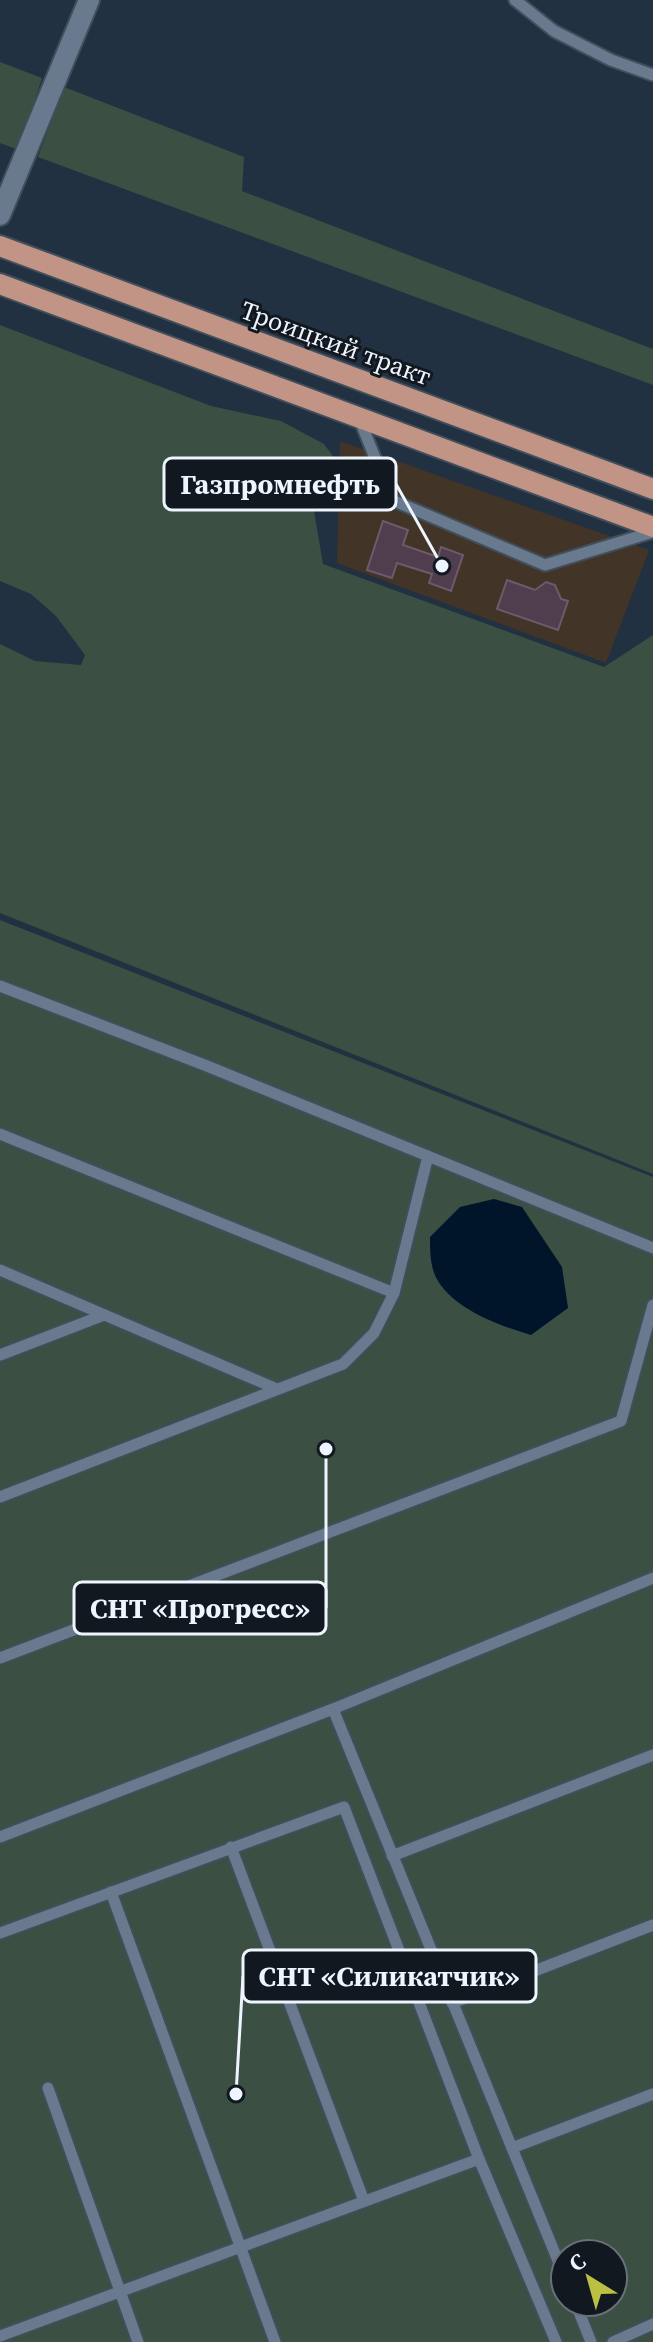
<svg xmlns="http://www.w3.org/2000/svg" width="653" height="2342" font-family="'Source Serif 4',serif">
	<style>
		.commercial { fill: #423427 }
		.green { fill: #3b4f42; fill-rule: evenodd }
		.water { fill: #001529 }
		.building { fill: #503e4f; stroke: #6d5a6c; stroke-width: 2 }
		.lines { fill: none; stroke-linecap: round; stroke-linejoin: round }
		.service-casing { stroke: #414e5b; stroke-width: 15 }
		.minor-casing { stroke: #414e5b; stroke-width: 24 }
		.primary-casing { stroke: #414e5b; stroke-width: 24 }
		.service { stroke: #697a8e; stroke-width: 11 }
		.minor { stroke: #697a8e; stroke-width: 20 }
		.primary { stroke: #c19486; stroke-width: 20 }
		.labels { text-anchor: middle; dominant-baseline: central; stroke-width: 6; stroke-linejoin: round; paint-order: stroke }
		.street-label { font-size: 26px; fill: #eef5fe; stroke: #111820 }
		.leader { fill: none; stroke: #eef5fe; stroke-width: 3 }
		.callout-dot { fill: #eef5fe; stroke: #111820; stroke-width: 3 }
		.callout { fill: #111820; stroke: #eef5fe; stroke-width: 3 }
		.callout-label { font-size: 28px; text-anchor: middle; font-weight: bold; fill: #eef5fe }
	</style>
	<rect width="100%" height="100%" fill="#223141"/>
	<path class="commercial" d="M340 441 649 550 606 663 337 563Z"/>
	<g class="green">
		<path d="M0 62 42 78 19 150 0 143Z"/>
		<path d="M64 87 244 157 242 191 653 349V385L38 157Z"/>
		<path d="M0 325 211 406 281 421 324 444 345 473 344 495 312 499 323 564 604 667 653 635V1174L0 913V644L35 661 81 665 85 655 56 616 31 594 0 581Z"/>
		<path d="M0 920 653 1177V2342H0ZM565 2254H613V2302H565Z"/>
	</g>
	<path class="water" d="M494 1199 522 1207 562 1267 568 1308 531 1335C500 1326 456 1310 438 1281 430 1268 430 1252 430 1237L460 1207Z"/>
	<g class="building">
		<path d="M383 521 408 530 403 545 438 557 441 547 463 555 451 591 429 583 432 574 397 563 392 578 367 570Z"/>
		<path d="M507 580 535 590 546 582 555 585 561 599 568 601 558 630 497 609Z"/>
	</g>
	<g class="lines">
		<defs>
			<g id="service">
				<path d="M515 0 554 31 611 60 653 75"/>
				<path d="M359 418 392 500 545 565 653 532"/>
				<path d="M0 986 207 1066 653 1248"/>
				<path d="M0 1134 394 1293"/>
				<path d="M0 1270 277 1389"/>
				<path d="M0 1355 104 1315"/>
				<path d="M0 1497 343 1364 374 1333 394 1293 428 1156"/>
				<path d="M0 1658 621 1421 653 1305"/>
				<path d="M0 1837 333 1709"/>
				<path d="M231 1847 364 2201"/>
				<path d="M392 1856 653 1755"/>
				<path d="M111 1892 275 2342"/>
				<path d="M0 1933 344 1807 479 2159 556 2342"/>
				<path d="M452 2003 653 1925"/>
				<path d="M48 2088 138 2342"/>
				<path d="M512 2148 653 2094"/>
				<path d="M565 2278 333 1709 653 1578"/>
				<path d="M575 2302 591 2342"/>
				<path d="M0 2336 479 2159"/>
				<path d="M613 2342 653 2324"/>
			</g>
			<path id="minor" d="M0 215 89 0"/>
			<g id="primary">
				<path d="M0 246 653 489"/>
				<path d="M0 284 653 527"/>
			</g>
		</defs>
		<use href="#service" class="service-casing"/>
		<use href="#minor" class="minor-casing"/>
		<use href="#primary" class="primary-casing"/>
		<use href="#service" class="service"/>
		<use href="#minor" class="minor"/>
		<use href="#primary" class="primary"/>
	</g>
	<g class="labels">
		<g class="street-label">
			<text transform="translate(336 343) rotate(20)">Троицкий тракт</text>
		</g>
	</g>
	<path class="leader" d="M442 566L396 484M326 1449L326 1608M236 2094L243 1976"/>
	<g class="callout-dot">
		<circle cx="442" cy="566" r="8"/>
		<circle cx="326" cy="1449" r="8"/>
		<circle cx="236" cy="2094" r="8"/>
	</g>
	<g class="callout">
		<rect x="164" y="458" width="232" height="52" rx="8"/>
		<rect x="74" y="1582" width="252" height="52" rx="8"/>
		<rect x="243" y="1950" width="293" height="52" rx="8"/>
	</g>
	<g class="callout-label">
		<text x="280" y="494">Газпромнефть</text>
		<text x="200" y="1618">СНТ «Прогресс»</text>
		<text x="389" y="1986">СНТ «Силикатчик»</text>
	</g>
	<g transform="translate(589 2278) rotate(323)"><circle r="38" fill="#111820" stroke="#697079" stroke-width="2"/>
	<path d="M0-6L14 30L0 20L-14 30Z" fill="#bbc044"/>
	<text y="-12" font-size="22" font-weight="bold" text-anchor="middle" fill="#eef5fe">С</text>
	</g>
</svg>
